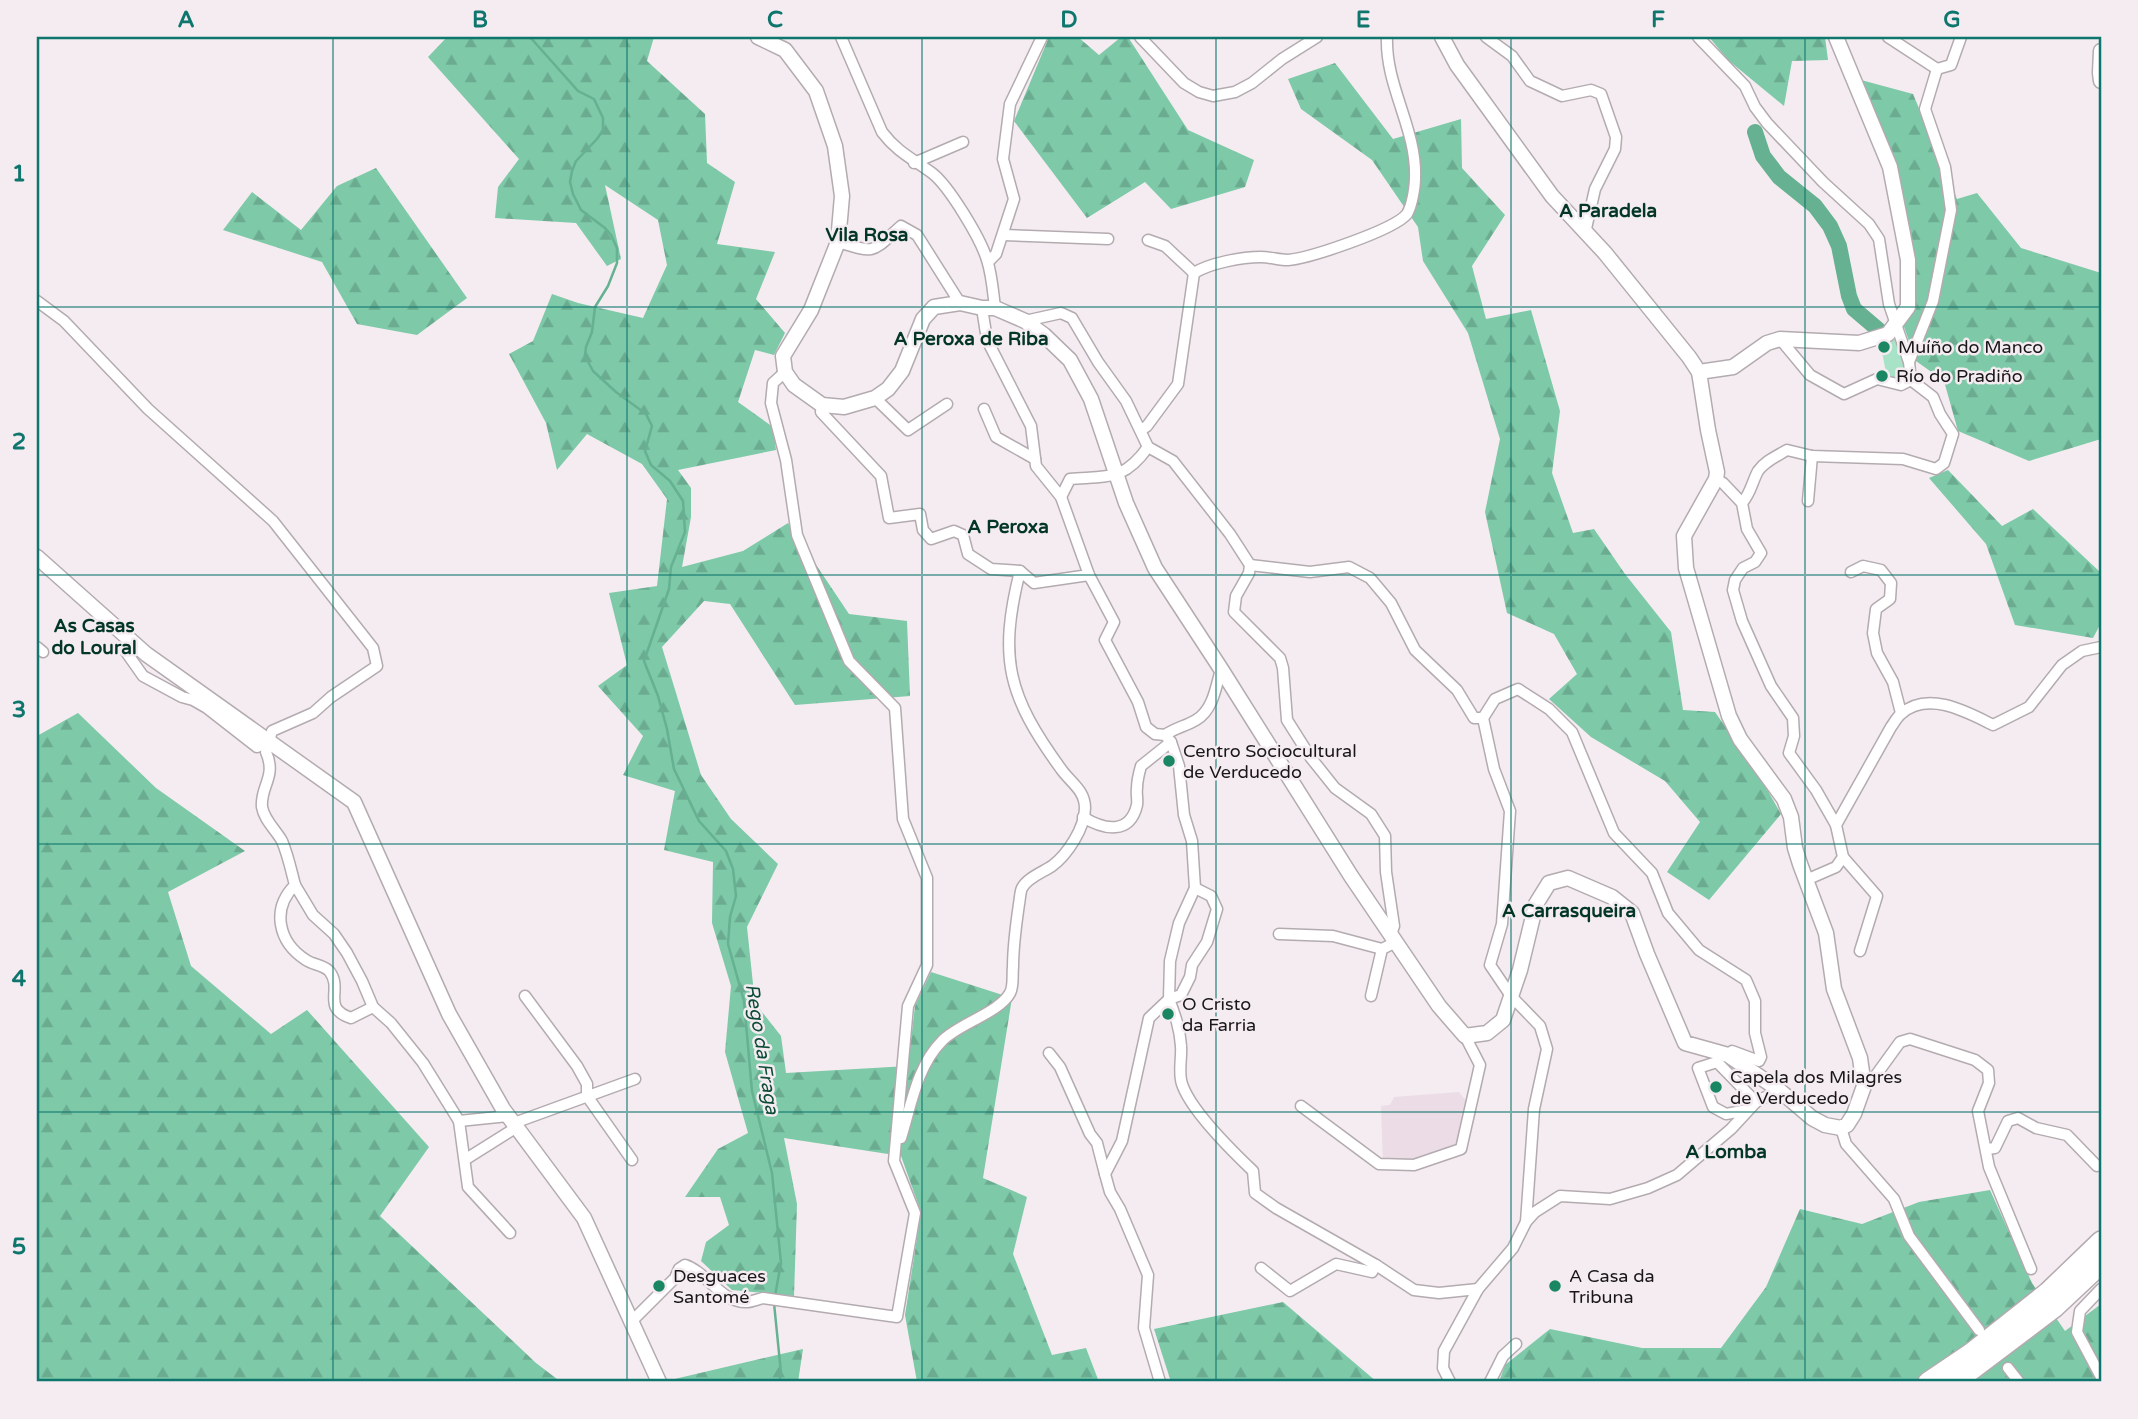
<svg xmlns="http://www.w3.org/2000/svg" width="2138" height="1419" font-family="'Varela Round',sans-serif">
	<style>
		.built { fill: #ebdce5 }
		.green { fill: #a8e3c8 }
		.forest { fill: url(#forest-firs) }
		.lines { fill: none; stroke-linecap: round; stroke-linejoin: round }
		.stream { stroke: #65b191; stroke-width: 2.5 }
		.river { stroke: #65b191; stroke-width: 16 }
		.street-casing { stroke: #b3abb0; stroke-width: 13 }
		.secondary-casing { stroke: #b3abb0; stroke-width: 17 }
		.highway-casing { stroke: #b3abb0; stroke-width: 22 }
		.street { stroke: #fff; stroke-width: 10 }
		.secondary { stroke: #fff; stroke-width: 14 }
		.highway { stroke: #fff; stroke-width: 19 }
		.grid { fill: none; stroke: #0f766e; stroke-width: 2; stroke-opacity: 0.55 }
		.poi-dot { fill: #1b8662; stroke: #f4ecf1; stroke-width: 2.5 }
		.labels { text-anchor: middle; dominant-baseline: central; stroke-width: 5; stroke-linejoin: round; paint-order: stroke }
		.poi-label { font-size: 18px; fill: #191618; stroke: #f4ecf1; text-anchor: start }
		.neighbourhood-label { font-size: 19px; font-weight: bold; fill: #033625; stroke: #f4ecf1 }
		.water-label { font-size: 19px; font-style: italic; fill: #0d4c36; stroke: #f4ecf1 }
		.neatline { fill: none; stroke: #0f766e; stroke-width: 2.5 }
		.grid-label { font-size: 23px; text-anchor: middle; font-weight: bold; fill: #0f766e }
	</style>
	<defs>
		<pattern id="forest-firs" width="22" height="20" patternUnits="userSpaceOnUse" patternTransform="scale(1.75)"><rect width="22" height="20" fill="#7dc9a8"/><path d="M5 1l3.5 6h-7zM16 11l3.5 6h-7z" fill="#6bac90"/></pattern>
	</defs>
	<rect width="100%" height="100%" fill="#f4ecf1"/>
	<path class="built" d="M1459 1092 1466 1101 1460 1146 1417 1162 1383 1163 1381 1106 1390 1105 1394 1097Z"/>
	<path class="green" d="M1899 339 1908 376 1901 381 1887 378 1882 352 1890 347 1886 341Z"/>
	<g class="forest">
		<path d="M447 37H654L647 61 705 114 707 163 735 182 717 244 775 252 756 299 785 333 774 355 755 350 738 402 773 427 776 450 678 470 691 488V517L682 567 743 551 788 523 849 614 907 621 910 696 795 705 730 604 704 601 662 647 701 775 731 819 778 864 747 927 755 1003 781 1036 786 1073 908 1066 915 1006 931 972 1012 998 983 1178 1027 1197 1013 1254 1052 1355 1086 1348 1099 1382H917L905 1315 921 1212 901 1156 784 1138 797 1204 794 1296 732 1290 701 1261 706 1242 729 1225 720 1197H685L718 1149 748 1133 725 1052 731 986 712 923 713 862 664 850 675 791 623 775 643 736 598 686 627 665 609 593 657 586 667 499 642 464 587 434 557 470 546 423 509 354 533 341 552 294 578 303 643 318 667 265 658 220 605 185 621 259 607 266 576 223 495 218 498 187 519 159 428 57Z"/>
		<path d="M1049 37H1078L1099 55 1121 37H1128L1188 130 1254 160 1245 187 1171 209 1145 182 1087 218 1014 121Z"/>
		<path d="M1709 37H1825L1828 60 1792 61 1784 106 1728 60Z"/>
		<path d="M1335 63 1393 139 1461 119 1462 168 1505 215 1472 266 1486 319 1531 310 1560 411 1552 473 1573 533 1594 529 1625 574 1671 632 1683 710 1715 712 1760 777 1781 814 1709 900 1667 872 1700 822 1665 781 1591 737 1549 699 1577 674 1554 634 1507 613 1485 512 1500 439 1468 333 1423 261 1418 227 1372 160 1301 109 1288 79Z"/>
		<path d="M1861 80 1913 94 1957 199 1977 193 2021 248 2101 273V439L2029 461 1958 431 1944 381 1916 361 1903 324 1911 263 1897 165Z"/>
		<path d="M376 168 467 298 417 335 357 324 322 262 223 230 252 192 301 230 337 186Z"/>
		<path d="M1948 470 2002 526 2033 509 2101 573V623L2093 638 2015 625 1986 544 1929 478Z"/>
		<path d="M78 713 156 788 245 851 168 892 191 966 271 1034 307 1010 429 1147 380 1216 536 1363 561 1382H37V736Z"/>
		<path d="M1990 1190 2032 1283 2065 1331 2101 1304V1382H1499L1505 1365 1550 1329 1642 1348H1721L1766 1287 1800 1209 1862 1224 1919 1202Z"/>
		<path d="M1283 1302 1377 1382H1171L1154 1329Z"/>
		<path d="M803 1349 798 1382H667L666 1381Z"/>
	</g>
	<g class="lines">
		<g class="stream">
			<path d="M530 37 578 91 594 99 603 118V130L597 139 576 161 572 171 570 182 573 194 581 210 605 228 611 235 617 248V263L608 286 595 307 592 332 586 347 585 356 593 371 616 392 646 414 652 426 645 451 651 465 670 481 683 501 685 532 671 567 669 589 644 661 658 696 667 729 674 769 699 821 726 851 733 869 736 896 730 917 728 944 744 1001 752 1091 772 1173 781 1263 775 1296"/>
			<path d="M774 1303 781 1373 779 1382"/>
		</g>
		<path class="river" d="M1755 132 1763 156 1779 177 1815 206 1830 226 1839 246 1849 296 1854 309 1881 332"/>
		<defs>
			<g id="street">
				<path d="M841 37 882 132C897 152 913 159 932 173 949 186 981 239 987 260 992 275 993 292 995 308"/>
				<path d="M1140 37 1184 83 1199 92 1213 96 1235 92 1252 83 1282 59 1317 37"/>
				<path d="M1486 37 1512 56 1530 81 1562 96 1591 90 1601 94 1616 137 1615 149 1595 189 1585 233"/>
				<path d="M1698 37 1745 86 1755 107 1767 123 1823 182 1869 224 1879 239 1889 304 1909 362 1911 380 1901 385 1877 379 1844 394 1810 375 1780 339"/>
				<path d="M1888 37 1937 69 1951 65 1961 37"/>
				<path d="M914 163 963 142"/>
				<path d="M1003 235 1108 239"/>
				<path d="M1148 240 1165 246 1194 273"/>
				<path d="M838 242C877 254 871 253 901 226L917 235 960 303"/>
				<path d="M988 262 996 254 1014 199 1003 159 1010 104 1042 37"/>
				<path d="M37 301 64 321 148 409 273 521 373 648 377 666 331 697 313 713 272 731 266 752C277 777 260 786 262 807 264 820 276 830 282 841 288 855 291 870 295 885 271 909 278 942 306 960 313 965 325 965 330 972 343 990 321 1008 351 1018L373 1007"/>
				<path d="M982 308 987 340 1031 426 1036 466 1061 497 1089 575 1114 622 1105 640 1138 702 1146 727 1155 734 1165 735 1171 742 1179 766 1184 815 1192 841 1195 888 1179 923 1170 961 1169 999 1149 1018 1122 1141 1105 1174 1110 1192 1120 1209 1148 1275 1144 1328 1160 1382"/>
				<path d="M1025 321 1061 313 1072 318 1098 362 1126 401 1148 447 1173 461 1230 534 1250 565 1249 573 1236 596 1234 612 1280 658 1283 668 1287 720 1311 758 1335 788 1371 814 1385 836 1386 872 1394 926 1391 935"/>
				<path d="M1909 362 1933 301 1951 210 1945 167 1925 109 1937 69"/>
				<path d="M875 398 908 430 947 404"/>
				<path d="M822 405 821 412 881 476 889 518 920 514 923 530 931 539 954 531 963 535 968 554 991 569 1020 571 1034 583 1089 575"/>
				<path d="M984 409 996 437 1035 459"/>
				<path d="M1141 430 1147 426 1178 384 1194 273C1210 263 1242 257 1261 257 1270 257 1279 260 1288 260 1310 258 1394 230 1407 214 1412 206 1415 187 1415 178 1417 129 1385 86 1387 37"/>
				<path d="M1716 479 1723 483 1742 503 1747 529 1761 553 1755 562 1743 568 1735 580 1733 590 1742 621 1771 686 1793 718 1794 736 1789 753 1816 790 1836 825"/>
				<path d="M1061 497 1070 479C1108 476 1124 481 1148 447"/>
				<path d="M1808 501 1812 456"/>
				<path d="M1742 503C1751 493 1752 482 1758 471 1765 461 1777 456 1787 450L1812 456 1903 459 1936 469 1944 463 1953 434 1940 414 1933 397 1911 380"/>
				<path d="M1250 565 1310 572 1349 567 1370 578 1391 603 1415 650 1457 690 1474 718H1483L1495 699 1518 689 1549 709 1572 732 1614 833 1652 873 1668 913 1699 950 1746 980 1755 1001V1033L1761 1057 1759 1061 1732 1051 1728 1055"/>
				<path d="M1851 572 1863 566 1881 570 1891 583 1890 599 1876 609 1873 633 1877 653 1893 682 1901 713"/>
				<path d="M131 640 124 649 143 676 182 697 193 700 207 708 257 747 269 741"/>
				<path d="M37 647 43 652"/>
				<path d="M1165 735C1175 728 1186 726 1196 720 1213 710 1216 687 1221 669"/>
				<path d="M1083 817C1104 830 1130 835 1137 805 1138 799 1136 794 1137 788 1137 781 1139 773 1141 766L1171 742"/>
				<path d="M1843 857 1877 896 1860 951"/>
				<path d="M1806 880 1836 867 1843 857 1836 825 1891 727C1894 723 1897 717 1901 714 1928 690 1967 712 1993 725L2029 707 2062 665 2082 651 2101 647"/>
				<path d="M295 885 313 915 334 934 347 953 362 981 373 1007 391 1023 423 1063 459 1121 508 1116"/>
				<path d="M1195 888 1211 896 1217 909 1207 942 1192 965 1190 977 1181 995 1169 999C1175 1015 1180 1029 1181 1046 1182 1057 1178 1073 1182 1084 1191 1111 1232 1151 1253 1171L1255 1193 1276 1208 1376 1265 1414 1290 1439 1293 1478 1289"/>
				<path d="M1279 934 1333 936 1382 949"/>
				<path d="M525 996 577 1066 587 1084V1096L632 1160"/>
				<path d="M1371 996 1382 949 1396 942"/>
				<path d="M1049 1053 1060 1067 1090 1134 1097 1143 1105 1174"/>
				<path d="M1864 1086 1871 1082 1900 1042 1910 1039 1975 1060 1988 1070 1989 1083 1978 1111 1989 1167 2031 1269"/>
				<path d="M1301 1106 1379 1164 1414 1165 1461 1149 1480 1065 1465 1036"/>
				<path d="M1748 1110 1726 1114 1713 1107 1698 1068 1717 1062 1756 1102"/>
				<path d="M459 1121 468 1187 510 1233"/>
				<path d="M514 1123 635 1079"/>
				<path d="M1841 1128 1846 1144 1894 1199 1909 1236 1979 1330"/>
				<path d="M901 1138C911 1106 917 1066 942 1041 958 1024 999 1013 1010 993 1014 986 1012 974 1013 967 1013 945 1016 925 1019 904 1020 899 1020 892 1022 888 1027 878 1043 872 1052 866 1067 855 1085 828 1085 808 1085 790 1070 782 1061 769 1008 696 998 659 1020 571"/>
				<path d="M1987 1149 1995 1148 2008 1121 2018 1118 2036 1128 2067 1135 2097 1166"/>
				<path d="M466 1159 517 1127"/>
				<path d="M1526 1222 1535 1212 1560 1196 1610 1199 1648 1188 1677 1175 1731 1129 1756 1102 1779 1090"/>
				<path d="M1261 1268 1290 1291 1336 1264 1372 1272 1376 1265"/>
				<path d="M2101 1289 2080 1311 2077 1332 2101 1377"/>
				<path d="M631 1322 675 1278 679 1269 685 1265C707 1272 721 1303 747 1302 752 1302 758 1299 763 1298L897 1317 915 1213 894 1161 908 1006 927 965V878L903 819 895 708 849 661 797 535 786 460 771 403 773 383 785 372"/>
				<path d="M2008 1368 2019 1382"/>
				<path d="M1450 1382 1443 1368 1444 1351 1478 1289 1513 1248 1526 1222 1534 1109 1547 1049 1540 1026 1511 996 1490 965 1502 924 1510 811 1494 769 1483 718"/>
				<path d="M1490 1382 1503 1356 1516 1344"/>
			</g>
			<g id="secondary">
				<path d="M758 37 785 50 816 91 835 146 842 196 838 242 811 310 783 356 785 372 794 385 822 405 844 407 875 398 888 389 902 371 923 319 934 307 960 303 982 308H995L1025 321 1044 335 1070 360 1091 399 1126 503 1155 568 1221 669 1351 876 1439 1006 1465 1036 1487 1033 1503 1020 1520 970 1536 904 1549 883 1568 878 1612 897 1632 913 1647 954 1685 1043 1728 1055 1779 1090 1812 1118 1825 1125 1841 1128 1847 1125 1854 1114 1864 1086 1860 1058 1834 989 1826 933 1800 864 1795 848 1791 817 1784 799 1740 739 1729 716 1686 568 1684 536 1716 479 1717 472 1708 430 1699 372 1733 367 1767 343 1780 339 1859 343 1888 334 1908 307V260L1890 167 1836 37"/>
				<path d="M1442 37 1457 65 1552 196 1605 253 1689 357 1699 372"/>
				<path d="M2101 51 2100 73 2101 81"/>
				<path d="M37 557 146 654 354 802 449 1014 503 1109 584 1218 659 1382"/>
			</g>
			<g id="highway">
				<path d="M1928 1382 1971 1353 2048 1292 2101 1241"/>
				<path d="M1956 1382 2054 1308 2101 1264"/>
			</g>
		</defs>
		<use href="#street" class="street-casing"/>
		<use href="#secondary" class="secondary-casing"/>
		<use href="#highway" class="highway-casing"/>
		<use href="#street" class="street"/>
		<use href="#secondary" class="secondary"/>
		<use href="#highway" class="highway"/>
	</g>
	<path class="grid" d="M333 37V1382M627 37V1382M922 37V1382M1216 37V1382M1511 37V1382M1805 37V1382M37 307H2101M37 575H2101M37 844H2101M37 1112H2101"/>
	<g class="poi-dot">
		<circle cx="1884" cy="347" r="7"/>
		<circle cx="1882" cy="376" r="7"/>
		<circle cx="1169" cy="761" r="7"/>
		<circle cx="1168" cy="1014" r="7"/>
		<circle cx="1716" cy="1087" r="7"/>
		<circle cx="659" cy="1286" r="7"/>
		<circle cx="1555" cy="1286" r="7"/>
	</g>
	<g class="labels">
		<g class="poi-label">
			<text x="1898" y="347">Muíño do Manco</text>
			<text x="1896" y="376">Río do Pradiño</text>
			<text x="1183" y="751">Centro Sociocultural<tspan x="1183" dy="21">de Verducedo</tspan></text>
			<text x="1182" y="1004">O Cristo<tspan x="1182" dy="21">da Farria</tspan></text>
			<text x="1730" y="1077">Capela dos Milagres<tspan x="1730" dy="21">de Verducedo</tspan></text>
			<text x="673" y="1276">Desguaces<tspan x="673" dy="21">Santomé</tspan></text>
			<text x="1569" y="1276">A Casa da<tspan x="1569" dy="21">Tribuna</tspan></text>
		</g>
		<g class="neighbourhood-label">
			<text x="1608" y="211">A Paradela</text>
			<text x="867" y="235">Vila Rosa</text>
			<text x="971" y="339">A Peroxa de Riba</text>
			<text x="1008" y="527">A Peroxa</text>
			<text x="94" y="626">As Casas<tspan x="94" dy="22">do Loural</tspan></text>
			<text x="1569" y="911">A Carrasqueira</text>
			<text x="1726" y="1152">A Lomba</text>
		</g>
		<g class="water-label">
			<text transform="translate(762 1049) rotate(81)">Rego da Fraga</text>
		</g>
	</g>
	<rect width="2138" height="1419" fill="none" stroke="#f4ecf1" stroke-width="77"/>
	<rect x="38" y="38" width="2062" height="1342" class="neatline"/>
	<g class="grid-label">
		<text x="186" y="27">A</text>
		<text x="480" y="27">B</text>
		<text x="775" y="27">C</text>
		<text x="1069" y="27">D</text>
		<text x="1363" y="27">E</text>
		<text x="1658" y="27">F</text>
		<text x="1952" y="27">G</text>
		<text x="19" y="181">1</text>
		<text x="19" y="449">2</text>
		<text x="19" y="717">3</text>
		<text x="19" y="986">4</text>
		<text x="19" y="1254">5</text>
	</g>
</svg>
